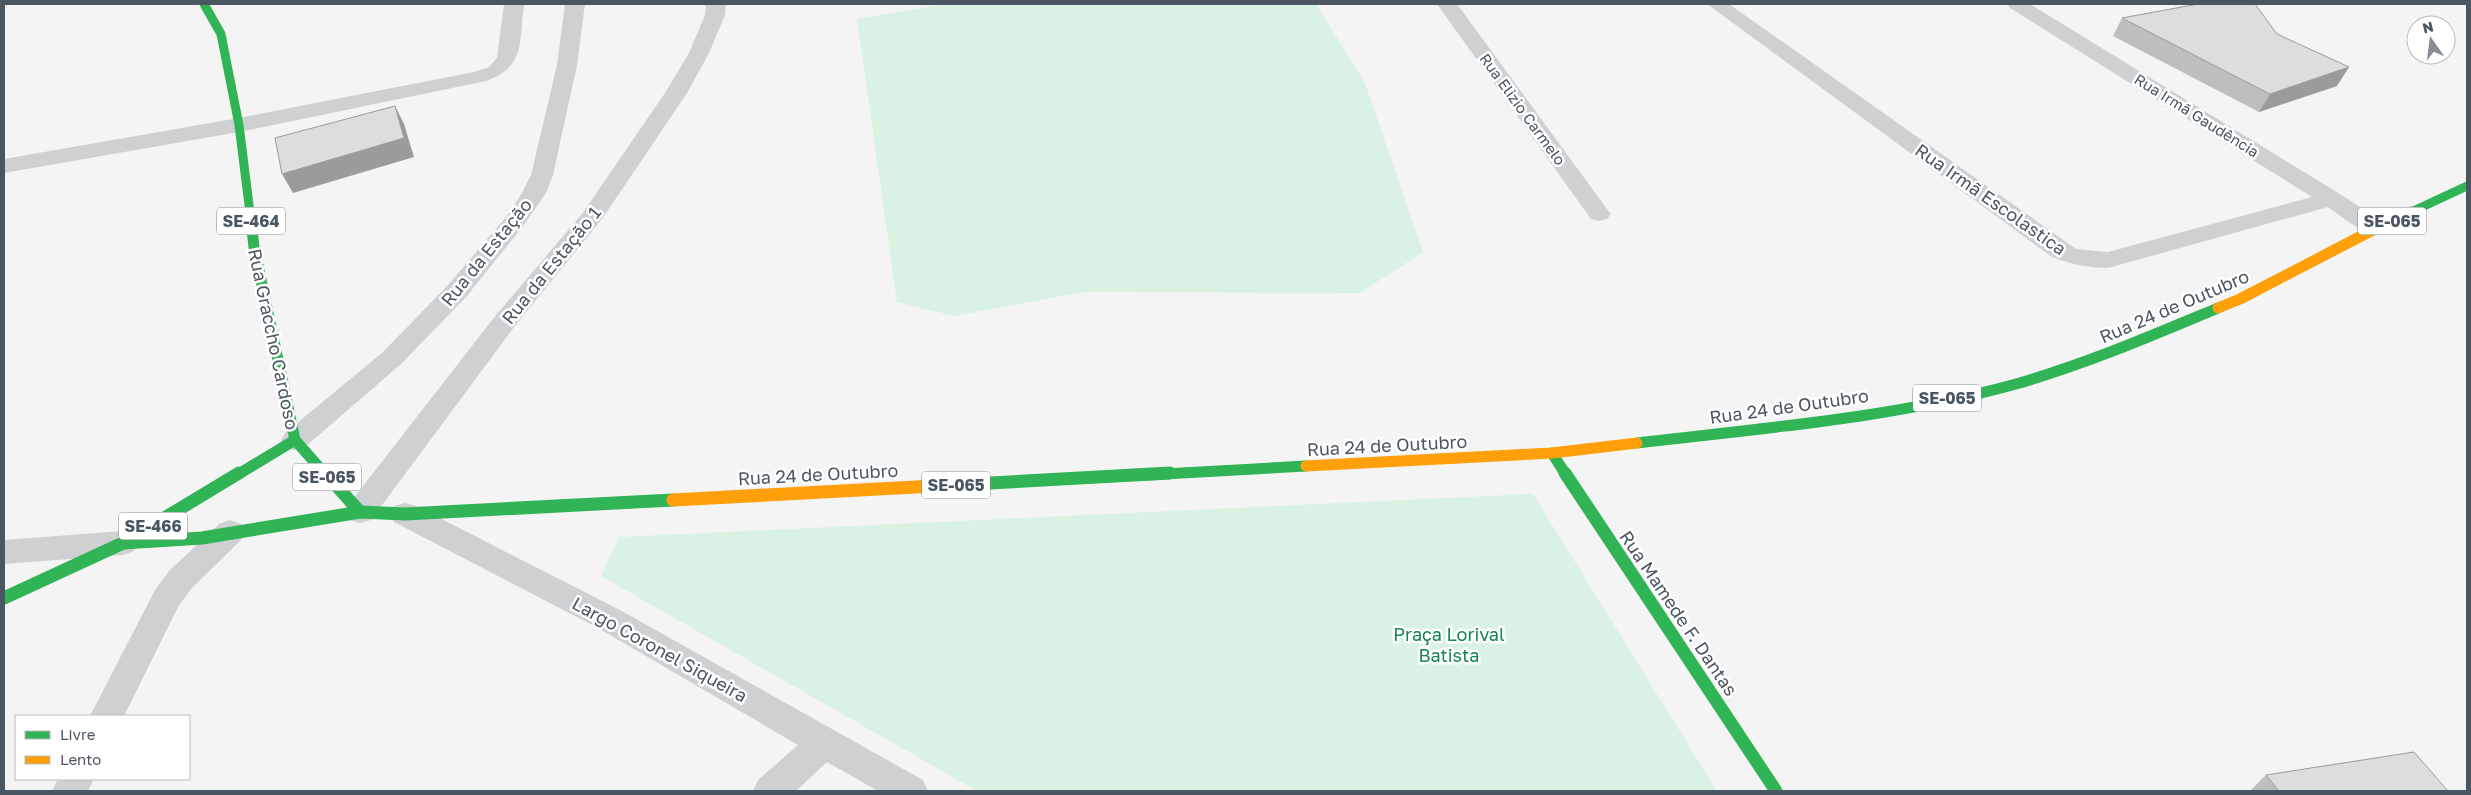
<svg xmlns="http://www.w3.org/2000/svg" width="2471" height="795" font-family="'Golos Text',sans-serif">
	<style>
		.green { fill: #d9f2e3 }
		.lines { fill: none; stroke-linecap: round; stroke-linejoin: round }
		.street { fill: #ced0d2; fill-rule: evenodd }
		.fast-far2 { stroke: #30b455; stroke-width: 9 }
		.fast-far1 { stroke: #30b455; stroke-width: 11 }
		.fast { stroke: #30b455; stroke-width: 13 }
		.slow-far1 { stroke: #ff9f0a; stroke-width: 11 }
		.slow { stroke: #ff9f0a; stroke-width: 13 }
		.wall { fill: #bebebf }
		.shaded-wall { fill: #9b9b9b }
		.building { fill: #ddddde; stroke: #9b9b9b }
		.labels { text-anchor: middle; dominant-baseline: central; stroke-width: 5; stroke-linejoin: round; paint-order: stroke }
		.far-street-label { font-size: 15px; fill: #4a5661; stroke: #fff }
		.shield { fill: #fff; stroke: #808990; stroke-width: 1 }
		.shield-label { font-size: 16px; font-weight: bold; fill: #4a5661 }
		.street-label { font-size: 18px; fill: #4a5661; stroke: #fff }
		.park-label { font-size: 18px; fill: #17864f; stroke: #fff }
	</style>
	<rect width="100%" height="100%" fill="#f4f4f4"/>
	<g class="green">
		<path d="M944 4H1316L1365 83 1423 252 1360 293 1084 292 954 316 897 302 857 19Z"/>
		<path d="M1533 494 1717 791H977L601 576 619 537Z"/>
	</g>
	<g class="lines">
		<g class="street">
			<path d="M504 4H524C519 41 526 67 486 81L239 132 4 173V159L239 118 474 72 489 67 497 58Z"/>
			<path d="M565 4H585L577 65 553 175 546 193 523 226 466 297 401 364 305 447 295 450 285 447 281 440 285 433 383 352 448 285 507 216 522 193 531 175 557 65Z"/>
			<path d="M706 4H726L725 15 709 53 687 93 602 219 514 327 371 520 360 523 349 520 345 512 349 504 496 315 582 214 665 93 689 53 705 15Z"/>
			<path d="M1437 4H1457L1607 209 1611 214 1607 219 1599 221 1591 219Z"/>
			<path d="M1707 4H1729L2076 249 2108 252 2312 197 2010 8 2007 4H2030L2340 194 2385 223 2389 228 2385 233C2365 238 2344 218 2328 207L2108 268C2089 268 2070 264 2052 257Z"/>
			<path d="M405 503 416 506 620 610 923 780 928 791H878L827 762 796 791H753L758 780 798 745 598 628 394 522 390 514 394 506Z"/>
			<path d="M230 520 241 524 245 532 241 540 191 589 178 607 124 716H90L155 590 169 571 219 524Z"/>
			<path d="M123 531 134 535 138 543 134 551 123 555 4 564V540Z"/>
			<path d="M58 779H94L88 791H52Z"/>
		</g>
		<g class="fast-far2">
			<path d="M204 4 221 34 239 125 250 213"/>
			<path d="M2409 213 2467 186"/>
		</g>
		<g class="fast-far1">
			<path d="M250 212 254 247 295 440 326 475"/>
			<path d="M2371 231 2411 212"/>
			<path d="M1637 443C1763 428 1893 418 2016 384 2086 364 2151 336 2218 308"/>
			<path d="M1552 453 1566 475"/>
			<path d="M237 475 295 440"/>
			<path d="M1146 475 1306 466"/>
		</g>
		<g class="fast">
			<path d="M325 473 360 512"/>
			<path d="M1565 473 1776 791"/>
			<path d="M953 485 1170 473"/>
			<path d="M123 543 202 538 360 512 405 514 673 500"/>
			<path d="M4 598 123 543 239 473"/>
		</g>
		<g class="slow-far1">
			<path d="M2218 308 2240 299 2371 231"/>
			<path d="M1306 466 1552 453 1637 443"/>
		</g>
		<path class="slow" d="M673 500 953 485"/>
	</g>
	<g class="wall">
		<path d="M2122 18 2277 34 2337 86 2259 112 2113 36Z"/>
		<path d="M2266 775 2448 791H2250Z"/>
	</g>
	<g class="shaded-wall">
		<path d="M2349 67 2337 86 2259 112 2270 94Z"/>
		<path d="M395 106 404 124 414 157 293 193 282 174Z"/>
	</g>
	<g class="building">
		<path d="M2198 4H2255L2277 34 2349 67 2270 94 2122 18Z"/>
		<path d="M395 106 404 138 282 174 275 138Z"/>
		<path d="M2414 752 2448 791H2279L2266 775Z"/>
	</g>
	<g class="labels">
		<g class="far-street-label">
			<text transform="translate(1523 109) rotate(54)">Rua Elizio Carmelo</text>
			<text transform="translate(2197 115) rotate(32)">Rua Irmã Gaudência</text>
		</g>
		<g class="shield">
			<rect x="217" y="207.5" width="68" height="27" rx="4"/>
			<rect x="2358" y="207.5" width="68" height="27" rx="4"/>
			<rect x="1913" y="384.5" width="68" height="27" rx="4"/>
			<rect x="293" y="463.5" width="68" height="27" rx="4"/>
			<rect x="922" y="471.5" width="68" height="27" rx="4"/>
			<rect x="119" y="512.5" width="68" height="27" rx="4"/>
		</g>
		<g class="shield-label">
			<text x="251" y="221">SE-464</text>
			<text x="2392" y="221">SE-065</text>
			<text x="1947" y="398">SE-065</text>
			<text x="327" y="477">SE-065</text>
			<text x="956" y="485">SE-065</text>
			<text x="153" y="526">SE-466</text>
		</g>
		<g class="street-label">
			<text transform="translate(1991 199) rotate(35)">Rua Irmã Escolastica</text>
			<text transform="translate(486 252) rotate(-51)">Rua da Estação</text>
			<text transform="translate(551 265) rotate(-51)">Rua da Estação 1</text>
			<text transform="translate(2174 306) rotate(-23)">Rua 24 de Outubro</text>
			<text transform="translate(274 339) rotate(78)">Rua Graccho Cardoso</text>
			<text transform="translate(1789 406) rotate(-8)">Rua 24 de Outubro</text>
			<text transform="translate(1387 445) rotate(-3)">Rua 24 de Outubro</text>
			<text transform="translate(818 474) rotate(-3)">Rua 24 de Outubro</text>
			<text transform="translate(1679 613) rotate(56)">Rua Mamede F. Dantas</text>
			<text transform="translate(660 649) rotate(29)">Largo Coronel Siqueira</text>
		</g>
		<g class="park-label">
			<text x="1449" y="634">Praça Lorival<tspan x="1449" dy="21">Batista</tspan></text>
		</g>
	</g>
	<rect width="2471" height="795" fill="none" stroke="#4a5661" stroke-width="10"/>
	<rect x="15" y="715" width="175" height="65" fill="#ffffff" stroke="#b7bbc0"/>
	<rect x="25" y="731" width="25" height="8" fill="#30b455" stroke="#b7bbc0"/>
	<text x="60" y="740" font-size="15" fill="#4a5661">Livre</text>
	<rect x="25" y="756" width="25" height="8" fill="#ff9f0a" stroke="#b7bbc0"/>
	<text x="60" y="765" font-size="15" fill="#4a5661">Lento</text>
	<g transform="translate(2431 40) rotate(346)"><circle r="24" fill="#ffffff" stroke="#b7bbc0"/>
	<path d="M0-4L9 19L0 12L-9 19Z" fill="#868d94"/>
	<text y="-8" font-size="14" font-weight="bold" text-anchor="middle" fill="#4a5661">N</text>
	</g>
</svg>
